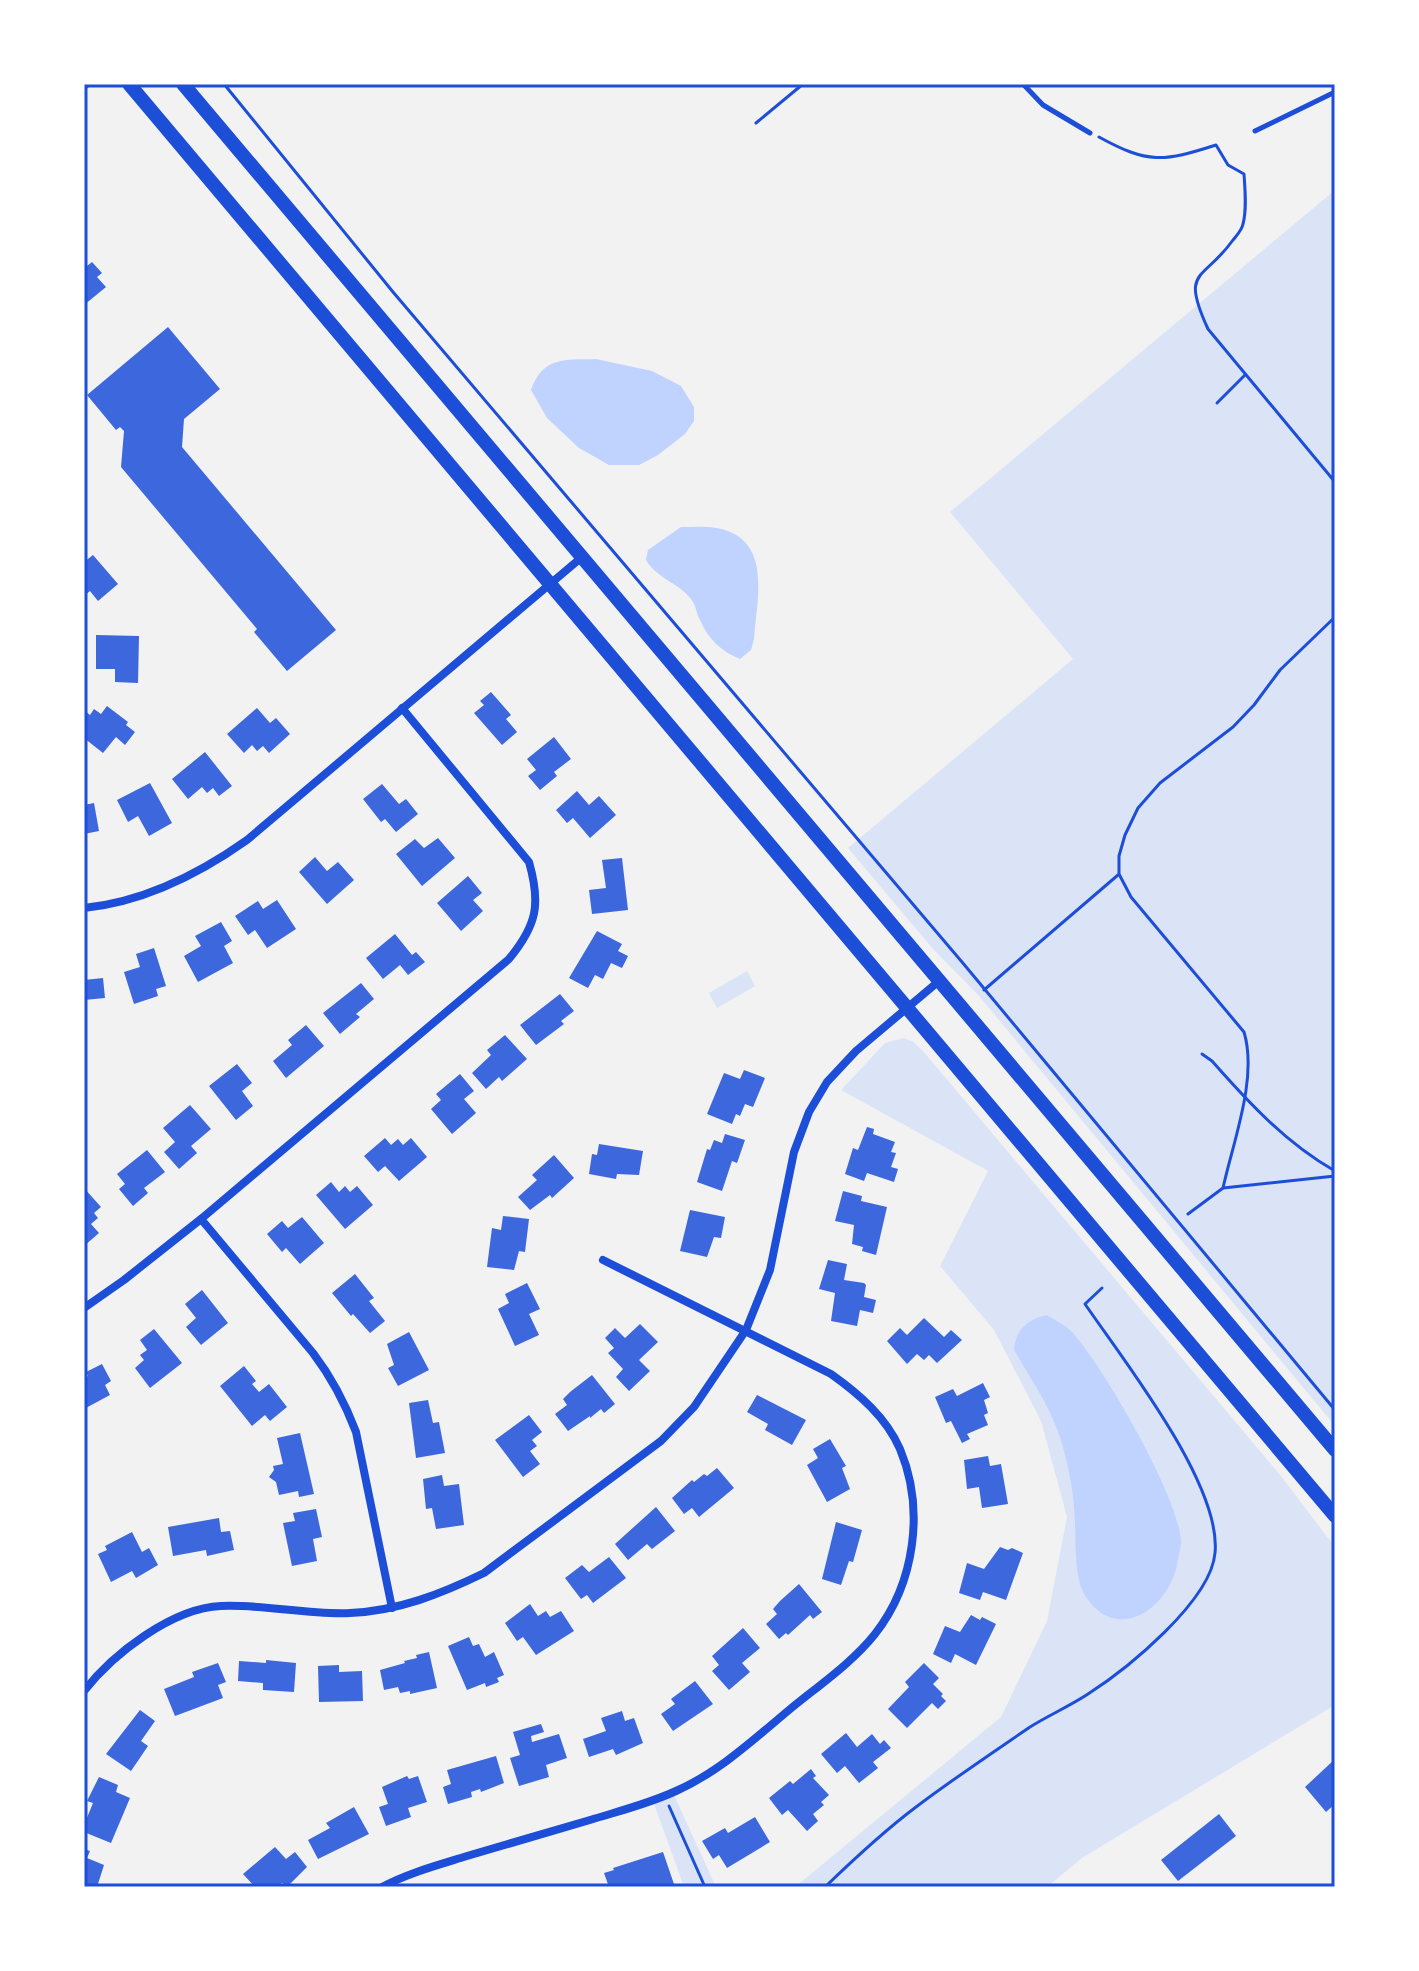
<svg xmlns="http://www.w3.org/2000/svg" width="1419" height="1971" font-family="'Nunito Sans',sans-serif">
	<style>
		.green { fill: #dbe4f7 }
		.water { fill: #bfd3fe }
		.building { fill: #3d67dc }
		.lines { fill: none; stroke-linecap: round; stroke-linejoin: round }
		.path { stroke: #1d4ed8; stroke-width: 3 }
		.service { stroke: #1d4ed8; stroke-width: 5 }
		.minor { stroke: #1d4ed8; stroke-width: 8 }
		.secondary { stroke: #1d4ed8; stroke-width: 14 }
		.neatline { fill: none; stroke: #1d4ed8; stroke-width: 3 }
	</style>
	<rect width="100%" height="100%" fill="#f2f2f2"/>
	<g class="green">
		<path d="M1335 190V1426L979 996 933 949 848 848 1073 659 950 512Z"/>
		<path d="M747 971 755 986 717 1008 709 993Z"/>
		<path d="M903 1038 912 1041 923 1051 1281 1476 1335 1547V1705L1082 1858 1047 1887H795L1001 1717 1047 1621 1067 1517 1041 1421 994 1330 940 1266 988 1171 841 1090 885 1043Z"/>
		<path d="M673 1793 716 1887H684L653 1801Z"/>
	</g>
	<g class="water">
		<path d="M596 359 652 371 681 386 694 407V421L685 434 658 455 639 465H609L579 448 547 418 531 390C543 356 565 360 596 359Z"/>
		<path d="M681 527C697 527 715 525 730 532 771 549 756 605 754 639L751 650 740 659C722 652 708 639 700 620 697 615 696 607 693 602 682 584 657 579 646 560L648 550Z"/>
		<path d="M1047 1315C1055 1320 1065 1325 1072 1332 1103 1366 1179 1497 1181 1541 1181 1549 1178 1558 1177 1565 1168 1609 1117 1644 1086 1597 1072 1577 1077 1532 1074 1507 1073 1488 1068 1466 1063 1447 1054 1412 1032 1381 1014 1350 1015 1330 1029 1318 1047 1315Z"/>
	</g>
	<g class="building">
		<path d="M84 262 87 266 92 262 102 273 97 277 106 287 84 305Z"/>
		<path d="M168 327 220 389 184 419 182 447 336 630 287 671 254 632 257 629 121 467 124 431 120 427 116 430 87 395Z"/>
		<path d="M93 555 118 584 98 601 90 591 84 596V562Z"/>
		<path d="M96 635 139 636 138 683 115 682V669H96Z"/>
		<path d="M491 692 511 715 506 719 517 732 502 745 474 713 484 705 480 701Z"/>
		<path d="M107 706 128 722 126 725 135 732 125 745 116 737 103 753 84 738V710L90 715 94 709 101 714Z"/>
		<path d="M257 708 270 723 276 718 290 734 269 753 263 746 257 751 252 745 244 753 227 734Z"/>
		<path d="M554 737 571 759 554 772 557 776 540 790 528 776 536 770 527 759Z"/>
		<path d="M205 752 232 786 219 796 213 788 207 793 202 787 188 799 172 779Z"/>
		<path d="M150 783 172 823 149 836 138 816 128 822 117 800Z"/>
		<path d="M382 784 399 804 406 799 418 814 396 832 385 819 381 822 363 799Z"/>
		<path d="M577 791 589 805 599 796 616 815 590 838 573 818 567 823 556 810Z"/>
		<path d="M94 803 99 831 84 834V805Z"/>
		<path d="M438 838 455 858 422 886 396 854 415 839 424 848Z"/>
		<path d="M315 857 327 871 338 862 354 880 327 904 299 872Z"/>
		<path d="M622 858 628 910 592 914 589 890 606 888 602 860Z"/>
		<path d="M468 876 482 893 473 900 483 911 461 931 437 903Z"/>
		<path d="M277 900 296 929 267 948 255 930 248 935 235 916 258 901 263 909Z"/>
		<path d="M221 922 232 941 224 946 233 963 198 982 184 956 201 946 195 936Z"/>
		<path d="M597 931 622 944 618 951 628 956 622 968 611 963 603 979 595 975 588 988 569 978Z"/>
		<path d="M395 934 412 955 416 952 425 962 408 975 400 965 383 979 366 958Z"/>
		<path d="M154 948 166 986 156 989 158 996 134 1004 124 972 140 967 136 954Z"/>
		<path d="M103 978 105 998 84 1000V980Z"/>
		<path d="M361 983 374 999 356 1014 360 1017 340 1034 323 1013Z"/>
		<path d="M560 994 574 1011 561 1021 564 1024 536 1045 520 1025Z"/>
		<path d="M306 1025 324 1046 286 1078 273 1061 292 1045 288 1040Z"/>
		<path d="M505 1035 527 1059 502 1081 499 1077 486 1089 472 1073 491 1055 487 1050Z"/>
		<path d="M237 1064 252 1083 242 1091 253 1106 236 1120 209 1086Z"/>
		<path d="M744 1070 765 1078 753 1107 745 1104 740 1116 736 1114 732 1124 707 1114 724 1073 740 1079Z"/>
		<path d="M460 1074 474 1091 464 1099 476 1113 452 1134 431 1109 441 1100 436 1094Z"/>
		<path d="M190 1105 211 1129 191 1146 197 1153 179 1169 164 1152 175 1142 163 1128Z"/>
		<path d="M867 1127 874 1129 873 1134 895 1142 891 1152 896 1153 891 1167 898 1169 894 1182 867 1173 864 1181 845 1174 853 1148 858 1150Z"/>
		<path d="M725 1134 745 1140 737 1163 732 1161 722 1191 697 1182 707 1149 710 1150 714 1140 722 1143Z"/>
		<path d="M385 1138 391 1145 398 1139 403 1145 411 1138 427 1157 399 1181 385 1166 378 1172 364 1156Z"/>
		<path d="M599 1144 643 1151 639 1175 617 1174 616 1179 589 1174 592 1154 597 1155Z"/>
		<path d="M147 1150 165 1172 144 1188 148 1193 133 1206 119 1189 125 1184 117 1174Z"/>
		<path d="M554 1155 574 1178 552 1198 550 1195 530 1210 518 1197 537 1180 532 1175Z"/>
		<path d="M331 1182 339 1192 345 1186 350 1192 357 1186 373 1205 345 1229 316 1195Z"/>
		<path d="M84 1188 101 1207 94 1213 98 1218 91 1224 99 1233 84 1246Z"/>
		<path d="M843 1191 862 1196 861 1201 887 1207 876 1255 862 1251 863 1247 852 1244 854 1225 835 1221Z"/>
		<path d="M690 1210 725 1217 721 1238 714 1237 707 1257 680 1251Z"/>
		<path d="M503 1216 529 1219 525 1252 519 1251 514 1270 487 1267 492 1228 501 1230Z"/>
		<path d="M302 1217 324 1243 300 1264 286 1248 282 1252 267 1234 282 1221 288 1228Z"/>
		<path d="M828 1260 847 1264 844 1280 864 1283 866 1285 864 1297 876 1300 873 1313 860 1310 857 1326 831 1321 835 1293 819 1289Z"/>
		<path d="M355 1274 374 1298 369 1301 385 1321 370 1333 353 1314 351 1316 332 1293Z"/>
		<path d="M527 1283 540 1309 529 1314 539 1335 515 1346 498 1309 509 1303 505 1294Z"/>
		<path d="M202 1290 228 1323 201 1345 186 1327 196 1318 185 1304Z"/>
		<path d="M924 1318 944 1337 951 1330 962 1340 937 1363 929 1355 924 1360 917 1354 907 1364 887 1341 900 1328 907 1335Z"/>
		<path d="M640 1324 658 1342 639 1360 650 1371 629 1391 616 1377 623 1369 608 1353 614 1348 605 1338 615 1328 625 1338Z"/>
		<path d="M154 1329 182 1363 150 1388 135 1368 144 1360 140 1355 147 1350 140 1340Z"/>
		<path d="M409 1332 429 1370 398 1386 388 1368 394 1365 387 1344Z"/>
		<path d="M102 1364 111 1381 105 1385 110 1395 84 1409V1378L88 1376 86 1372Z"/>
		<path d="M244 1366 256 1381 252 1384 259 1392 269 1384 287 1407 270 1421 265 1415 252 1426 220 1386Z"/>
		<path d="M592 1375 615 1404 604 1413 601 1409 590 1418V1416L568 1431 555 1414 567 1405 563 1399 570 1392Z"/>
		<path d="M983 1383 990 1397 984 1400 988 1413 984 1415 988 1425 967 1434 970 1439 962 1443 951 1421 946 1423 935 1397 953 1389 957 1396Z"/>
		<path d="M757 1395 806 1420 792 1445 765 1430 768 1424 747 1412Z"/>
		<path d="M428 1400 433 1423 439 1422 445 1453 416 1458 409 1403Z"/>
		<path d="M529 1415 542 1432 532 1440 537 1446 530 1451 540 1464 523 1477 495 1440Z"/>
		<path d="M300 1433 314 1494 299 1497 298 1491 279 1495 276 1482 269 1477 274 1470 273 1466 283 1464 277 1438Z"/>
		<path d="M830 1439 846 1466 842 1468 850 1489 827 1502 807 1465 818 1458 813 1449Z"/>
		<path d="M988 1456 990 1466 1001 1464 1008 1504 982 1508 979 1487 967 1489 964 1460Z"/>
		<path d="M717 1468 734 1488 699 1517 692 1508 684 1514 672 1498 692 1480 694 1482 704 1474 707 1476Z"/>
		<path d="M442 1475 444 1486 459 1484 464 1525 436 1529 432 1508 426 1509 423 1479Z"/>
		<path d="M656 1507 675 1531 652 1549 647 1544 628 1560 615 1544Z"/>
		<path d="M316 1509 322 1537 313 1539 317 1561 292 1566 283 1523 295 1521 293 1513Z"/>
		<path d="M219 1518 221 1532 230 1531 234 1550 207 1556 206 1550 173 1556 168 1527Z"/>
		<path d="M836 1522 862 1530 853 1562 849 1561 841 1585 822 1579Z"/>
		<path d="M132 1532 142 1552 149 1548 158 1565 136 1578 132 1571 111 1582 98 1554 107 1550 105 1546Z"/>
		<path d="M1000 1547 1008 1550 1012 1548 1023 1553 1006 1600 983 1592 980 1600 959 1593 967 1563 984 1569Z"/>
		<path d="M609 1557 626 1578 593 1603 587 1595 581 1599 565 1578 582 1565 589 1572Z"/>
		<path d="M799 1584 822 1612 813 1619 810 1615 788 1635 786 1633 779 1639 766 1624 777 1614 773 1609 780 1601Z"/>
		<path d="M530 1604 538 1616 546 1611 550 1617 561 1611 574 1631 536 1655 523 1637 517 1641 505 1623Z"/>
		<path d="M971 1615 980 1620 982 1617 996 1624 976 1665 955 1654 951 1663 933 1654 945 1626 960 1632Z"/>
		<path d="M743 1628 760 1648 742 1663 750 1672 729 1690 712 1671 719 1665 712 1656Z"/>
		<path d="M469 1637 473 1646 479 1644 485 1657 494 1652 504 1675 497 1678 499 1682 486 1687 485 1683 467 1690 448 1646Z"/>
		<path d="M429 1652 437 1688 410 1694V1691L400 1693 398 1687 384 1690 380 1670 405 1663 404 1661 417 1658 416 1655Z"/>
		<path d="M266 1660 296 1663 294 1692 263 1690V1683L238 1681 239 1661 266 1663Z"/>
		<path d="M218 1663 226 1682 218 1685 223 1698 175 1716 164 1689 194 1677 192 1672Z"/>
		<path d="M924 1663 939 1678 933 1684 943 1694 941 1696 946 1701 938 1709 932 1703 907 1728 888 1709 909 1687 905 1682Z"/>
		<path d="M339 1665V1672L362 1671 363 1701 319 1702 318 1666Z"/>
		<path d="M695 1681 713 1704 673 1731 661 1714 675 1704 671 1699Z"/>
		<path d="M140 1710 155 1721 141 1741 148 1746 131 1771 106 1754Z"/>
		<path d="M622 1711 625 1721 634 1718 643 1743 616 1755 613 1749 589 1757 583 1739 606 1731 601 1718Z"/>
		<path d="M541 1724 544 1732 531 1736 532 1742 559 1734 567 1758 546 1765 549 1777 519 1786 510 1758 520 1755 513 1732Z"/>
		<path d="M846 1733 857 1747 872 1734 880 1744 884 1740 891 1748 873 1762 878 1768 859 1783 845 1766 837 1773 821 1754Z"/>
		<path d="M496 1756 504 1783 481 1792 480 1789 471 1792 472 1797 448 1804 443 1787 451 1784 447 1770Z"/>
		<path d="M1335 1759V1804L1326 1812 1305 1787Z"/>
		<path d="M811 1769 816 1776 813 1778 829 1795 821 1802 824 1805 813 1814 818 1821 807 1831 788 1810 782 1815 769 1798 790 1781 793 1784Z"/>
		<path d="M407 1776 409 1779 418 1776 427 1802 408 1808 411 1817 386 1826 379 1807 388 1804 382 1787Z"/>
		<path d="M99 1777 118 1785 116 1792 130 1798 111 1843 84 1832V1825L93 1803 87 1801Z"/>
		<path d="M354 1807 369 1834 318 1859 308 1840 330 1828 326 1823Z"/>
		<path d="M1219 1814 1236 1836 1178 1881 1161 1860Z"/>
		<path d="M755 1817 770 1842 727 1868 719 1855 713 1859 702 1841 725 1828 728 1833Z"/>
		<path d="M275 1847 286 1859 295 1852 307 1867 287 1887 282 1883 277 1887H255L243 1874Z"/>
		<path d="M84 1849 90 1851 87 1858 104 1865 97 1887H84Z"/>
		<path d="M663 1852 675 1887H646L645 1884 636 1887H609L604 1873 614 1870 613 1868Z"/>
	</g>
	<g class="lines">
		<g class="path">
			<path d="M224 84 393 292 962 962 1335 1410"/>
			<path d="M84 89 90 84"/>
			<path d="M756 123 803 84"/>
			<path d="M1099 137C1148 164 1163 162 1216 145L1228 165 1244 174C1245 190 1247 209 1243 224 1242 230 1237 235 1233 240 1203 282 1180 268 1208 329L1335 482"/>
			<path d="M1217 403 1245 375"/>
			<path d="M984 990 1118 875"/>
			<path d="M1202 1054 1212 1061C1249 1103 1286 1143 1335 1171"/>
			<path d="M1223 1188 1335 1176"/>
			<path d="M1188 1214 1223 1188C1233 1142 1258 1078 1244 1032L1131 897 1119 874V856L1125 835 1138 808 1160 783 1233 727 1254 705 1280 670 1335 617"/>
			<path d="M669 1806 705 1887"/>
			<path d="M825 1887C854 1859 884 1831 916 1807 953 1779 992 1753 1030 1727 1049 1715 1070 1706 1088 1694 1127 1669 1211 1601 1215 1553 1222 1485 1124 1361 1085 1304L1102 1288"/>
		</g>
		<g class="service">
			<path d="M1023 84 1043 105 1090 133"/>
			<path d="M1255 131 1335 92"/>
		</g>
		<g class="minor">
			<path d="M84 908C143 902 199 874 247 840L582 557"/>
			<path d="M201 1219 313 1353C332 1378 345 1403 356 1432L392 1608"/>
			<path d="M84 1308 124 1280 201 1219 509 959C537 925 541 904 529 862L402 708"/>
			<path d="M84 1691C113 1654 172 1608 221 1606 264 1604 307 1615 350 1613 398 1611 441 1594 484 1573L661 1441 694 1407 746 1330 770 1270 794 1152 809 1112 827 1082 856 1051 939 981"/>
			<path d="M382 1887C408 1873 438 1865 467 1856 508 1844 549 1832 590 1820 619 1811 648 1804 676 1791 719 1772 753 1740 789 1710 818 1686 852 1663 875 1634 915 1583 925 1509 900 1449 886 1417 859 1394 831 1374L603 1260"/>
		</g>
		<g class="secondary">
			<path d="M129 84 1335 1516"/>
			<path d="M183 84 1335 1450"/>
		</g>
	</g>
	<rect width="1419" height="1971" fill="none" stroke="#ffffff" stroke-width="172"/>
	<rect x="86" y="86" width="1247" height="1799" class="neatline"/>
</svg>
